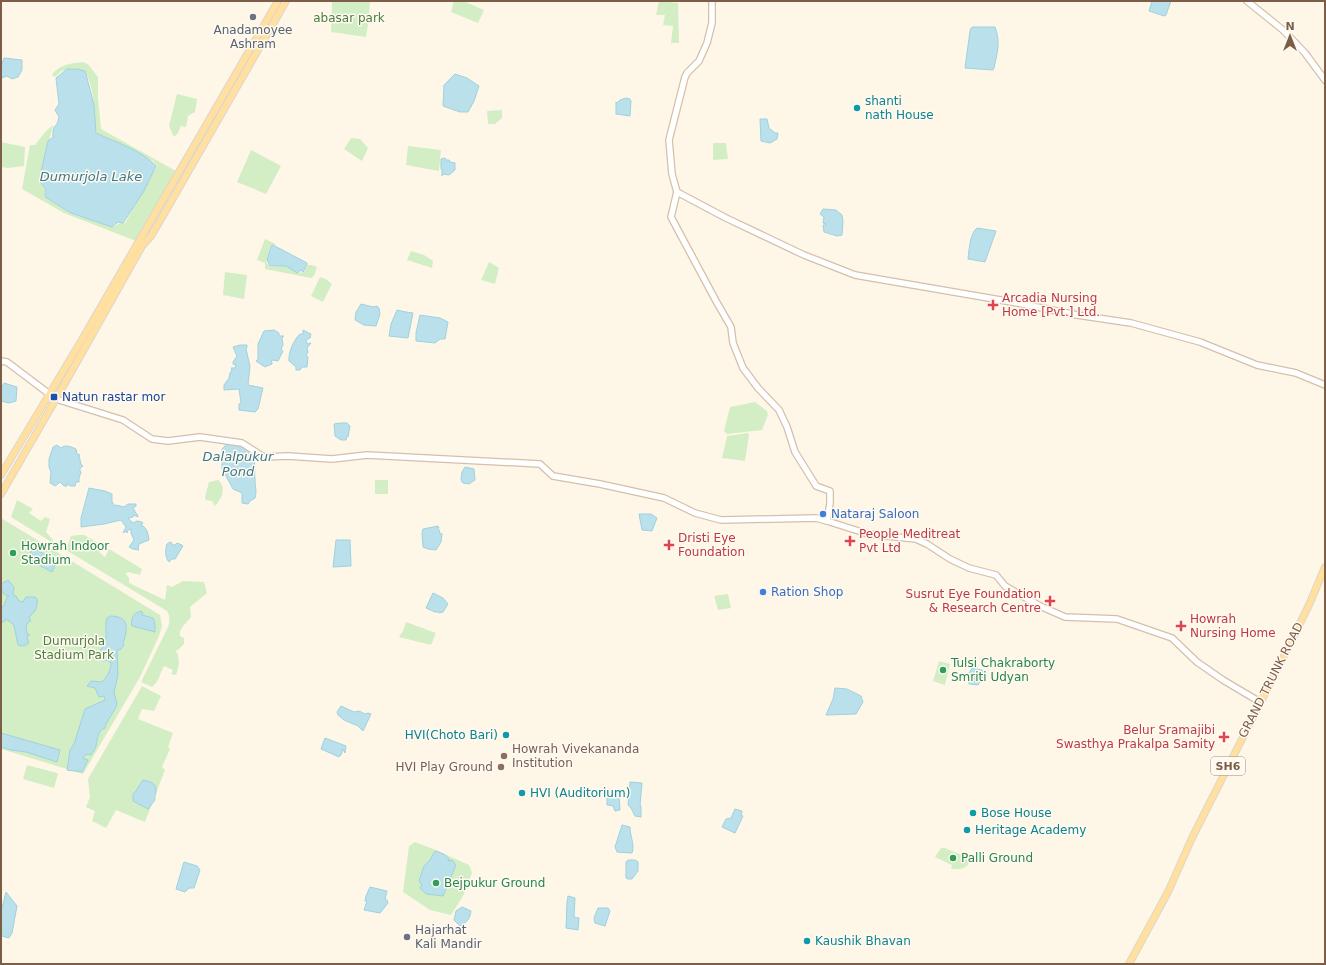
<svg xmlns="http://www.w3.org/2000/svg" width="1326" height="965" font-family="'DejaVu Sans',sans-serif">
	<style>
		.green { fill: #d3eec4 }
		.water { fill: #bae1eb; stroke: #9fd1de }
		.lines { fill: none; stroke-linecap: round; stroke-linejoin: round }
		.secondary-casing { stroke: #d6bfa9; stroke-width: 8 }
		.primary-casing { stroke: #ddd5cf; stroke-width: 8 }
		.secondary { stroke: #fff; stroke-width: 5.5 }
		.primary { stroke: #ffe09f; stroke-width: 6 }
		.worship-dot { fill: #6b7280; stroke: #fffaf1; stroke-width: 1.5 }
		.culture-dot { fill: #0f9aa8; stroke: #fffaf1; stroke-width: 1.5 }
		.health-dot { fill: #e0444e; stroke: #fffaf1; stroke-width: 1.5 }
		.transit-dot { fill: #1a4fb4; stroke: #fffaf1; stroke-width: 1.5 }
		.shop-dot { fill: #3f7fe0; stroke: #fffaf1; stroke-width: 1.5 }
		.leisure-dot { fill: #2e9e5b; stroke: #fffaf1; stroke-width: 1.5 }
		.education-dot { fill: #8d6e63; stroke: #fffaf1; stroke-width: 1.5 }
		.labels { text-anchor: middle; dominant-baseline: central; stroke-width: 3; stroke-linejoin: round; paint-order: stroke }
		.shield { fill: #fffaf1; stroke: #a38c7b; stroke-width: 1 }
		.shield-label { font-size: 11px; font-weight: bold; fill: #7c5d48 }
		.park-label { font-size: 12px; fill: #4c7d3c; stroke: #fffaf1 }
		.worship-label { font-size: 12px; fill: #5b616d; stroke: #fffaf1 }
		.culture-label { font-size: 12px; fill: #0d838f; stroke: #fffaf1; text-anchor: start }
		.health-label { font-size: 12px; fill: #be3a42; stroke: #fffaf1; text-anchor: start }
		.transit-label { font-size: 12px; fill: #164399; stroke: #fffaf1; text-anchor: start }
		.shop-label { font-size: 12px; fill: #366cbe; stroke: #fffaf1; text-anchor: start }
		.leisure-label { font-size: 12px; fill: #27864d; stroke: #fffaf1; text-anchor: start }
		.street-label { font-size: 12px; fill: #7c5d48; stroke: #fffaf1 }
		.education-label { font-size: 12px; fill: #785e54; stroke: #fffaf1; text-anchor: start }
		.water-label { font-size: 13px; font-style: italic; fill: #3c798a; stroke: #fffaf1 }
	</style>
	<rect width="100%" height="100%" fill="#fef7e8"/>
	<g class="green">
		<path d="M332 1H370L369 15 375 16V20L370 19 368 24 366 37 331 32Z"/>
		<path d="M454 1H463L484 10 478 23 451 12Z"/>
		<path d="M659 1 678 3 679 43H671L673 26 663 25 665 15H656Z"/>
		<path d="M82 62 88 64 98 77V98L101 129 176 171 136 241 64 213 22 189 30 145H35L46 131 53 125 39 181 44 188V197L72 214 113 227 120 223H125L157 166 153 161 102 135 97 134C93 112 96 92 85 71 74 67 64 67 55 77L52 75C58 65 71 63 82 62Z"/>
		<path d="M177 94 197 99 195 112 188 116 186 127 181 126 178 133 174 137 169 126Z"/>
		<path d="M502 110V118L495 124H488L487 111Z"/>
		<path d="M351 138 360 139 368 148 362 161 344 149Z"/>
		<path d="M1 142 25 147 24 166 8 168 1 167Z"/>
		<path d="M713 143H726L728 159 713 160Z"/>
		<path d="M408 146 441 150 439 171 406 165Z"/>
		<path d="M251 150 281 166 266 194 237 182Z"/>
		<path d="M265 239 276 244 270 246 266 262 270 267 285 266 297 273 304 272 308 265H312L317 267 314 276 311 278 265 269V263L257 260Z"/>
		<path d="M411 251 424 255 433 261 432 268 407 260Z"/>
		<path d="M489 262 499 268 495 284 481 280Z"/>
		<path d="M225 272 247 275 244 299 223 295Z"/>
		<path d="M320 277 326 279 332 284 323 302 311 296Z"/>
		<path d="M755 402 767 411 768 415 762 430 727 434 724 431 730 407Z"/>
		<path d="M748 433 749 435 745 461 722 458 727 436Z"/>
		<path d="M218 480C227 487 222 499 215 506L212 501 206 500 205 497 209 482Z"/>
		<rect x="375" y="480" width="13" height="14"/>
		<path d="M17 500 33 509 29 513 41 521 45 517 50 519 46 532 53 540V543L11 517Z"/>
		<path d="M1 518 160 615 162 626 159 636 140 677 83 774 1 749Z"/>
		<path d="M78 535H84L100 544 99 552 105 557 109 549 142 569 140 575 128 572 126 574 129 578V583L165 600 167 585 172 587 183 581 204 582 207 593 190 607 191 617C186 624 179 627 180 636L184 638V644L178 650 175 651 178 654 179 664 176 675 171 674 173 670 164 666C159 674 160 681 152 687L141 682 168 627C170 621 170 616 167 611L66 550 71 536Z"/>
		<path d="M728 594 731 608 718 610 714 596Z"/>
		<path d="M406 622 436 633 431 645 399 637 403 631Z"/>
		<path d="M939 661 950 664 945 685 933 681Z"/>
		<path d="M142 686 161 696 154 711 142 709 138 719 173 733 168 747 170 749 162 767 165 770 145 822 116 810 106 828 92 821 95 811 86 807 90 797 88 779Z"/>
		<path d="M27 765 57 773 58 774 54 788 23 779Z"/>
		<path d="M415 842 436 850 469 865 472 873 463 896 451 915 430 910 403 892 409 846Z"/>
		<path d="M941 848H945L971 859C966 870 962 869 951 869L952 865 935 857Z"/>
	</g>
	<g class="water">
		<path d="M1152 1H1171L1166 15 1164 16 1149 11Z"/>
		<path d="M973 27H995C1001 43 997 53 994 68L993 70 965 68 970 31 971 28Z"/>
		<path d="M4 58 22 60V70L18 77 12 79 7 76 2 78 1 77V67Z"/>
		<path d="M67 69H77L85 71 86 74 94 105 96 133C113 141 143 151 156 166L144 191 123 223 118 222 112 227 71 213 45 197V188L39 181 48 141 53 137C53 132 52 128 57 124L59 117 55 110 59 104 56 78Z"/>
		<path d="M455 74 467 78 479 86 474 101 468 112H460L443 106 444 85Z"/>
		<path d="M626 98 630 99 631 101 630 116 616 114V102L617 103 620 100Z"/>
		<path d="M760 119H767L769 128 775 133H778L777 139 770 143 761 141Z"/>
		<path d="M445 158 446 160H449L450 162 455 163V170L449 175 443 174 442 176V170L441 169V159Z"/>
		<path d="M823 209 836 210 842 215 843 221 842 235 837 236 824 232 823 225H826V224L823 223 824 217 820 214Z"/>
		<path d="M977 228 996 231 985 262 968 259C969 250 970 233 977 228Z"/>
		<path d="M273 245 307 263V265L303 272 301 270 297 273 286 266H270L267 260 271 246Z"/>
		<path d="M361 304 373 307 377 306 379 308 380 314 376 326 364 325 355 320 356 312Z"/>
		<path d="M397 310 406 312 413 313 408 338 389 336 391 324Z"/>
		<path d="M420 315 440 318 448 322 445 339H440L435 343 416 341V333Z"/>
		<path d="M274 330 279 333V336H284L282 338 283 345 281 349 283 351 278 361 273 360 271 361 272 362V364L265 367 256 361 258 359V344L264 331Z"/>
		<path d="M303 330 311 334 310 338 306 340 307 344 311 343 307 348 308 352 306 356 308 357 307 367H302L300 370H296V367L289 361C288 353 294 339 300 334H303Z"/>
		<path d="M240 345H247V347L246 349 250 366 248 385 263 388 258 409 255 412 239 410V404L241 403 239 389 224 390V385L229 378 230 373 232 370 231 368H235L236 365 233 364V362L237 356 233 347Z"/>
		<path d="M4 383 17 387 16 401 9 403 1 401V389Z"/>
		<path d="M341 423H347L350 426 348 437 347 436 346 440H341L335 436 334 424Z"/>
		<path d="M227 444C236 443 250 447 253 457 256 464 254 472 255 479 255 486 257 491 255 498L250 501 248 504 242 503V493L233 489 222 469V449Z"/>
		<path d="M57 445 61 448C65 444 72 447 76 449L77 454 80 455 79 456 81 464 83 466 80 468V471L81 472 79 478V482H76L75 486H70L68 483 67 486H64L60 482 55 486 50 483 51 472 49 467V459L53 447Z"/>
		<path d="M465 467 474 469 475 480 469 484 463 483 461 480 462 472Z"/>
		<path d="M89 488 105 491 112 494V502L115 506 116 505 124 507 128 504H136V506L134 507 133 508 135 511V512L137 514 138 517 134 515 133 517 128 518 133 523 137 521 142 522 143 523 141 525C148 528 148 535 149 540L139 544 138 549 139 550 133 549 129 547 134 540 131 533V529L128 530 127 533 126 531 123 533 126 527 121 520 104 524 81 527V518Z"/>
		<path d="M639 514H651L657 518 652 531 642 530Z"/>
		<path d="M438 526V528L439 527 438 529 440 531 439 533 442 534 441 542 436 550 428 549 423 547 422 533 423 529Z"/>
		<path d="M336 540H350L351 566 333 567Z"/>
		<path d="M170 542 172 543V545H175L177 543 182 545 183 546 175 559H172L169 562C165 558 165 549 167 544Z"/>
		<path d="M33 548 57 561 52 572 27 559Z"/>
		<path d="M8 580 14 587 13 596H16L19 601 23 602 26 597H35L37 599C38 608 35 612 29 617L31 621 28 622 26 627 27 634 30 635H28L27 638 29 643 24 646 18 645 14 625 6 619 4 622 1 621V607L4 606 7 597 9 596C2 595 1 590 1 583H3Z"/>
		<path d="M433 593 443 598 448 604 443 612 439 613 438 612H435L426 608Z"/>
		<path d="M141 611 143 613 142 615 153 618 155 624V632L132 626C130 619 134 613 141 611Z"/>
		<path d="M110 616C130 616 128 629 123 643L124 645 120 650H117L118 674 114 693 117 703 116 707 106 724 105 728C97 731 98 738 96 746 95 749 93 752 91 755L86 754 83 758 88 760 82 772 67 770 70 750 74 744 85 709 105 700 104 696 99 697 95 688 87 686 91 681 102 682C107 677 111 670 111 663L107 660 103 661 99 657C99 649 103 649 105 642 108 634 104 626 107 618Z"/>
		<path d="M972 668 982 670 985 673 978 685 969 684 967 677Z"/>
		<path d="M835 688 847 689 861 696 863 702 856 714 826 715 833 699Z"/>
		<path d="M341 706 354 712 359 711 365 714 368 713 371 714 363 731 358 726 344 720 338 715 337 712Z"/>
		<path d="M1 733 60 750 57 762 26 752 11 750 1 747Z"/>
		<path d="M325 738 346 746 345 753 343 749 341 755 339 757 321 749Z"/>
		<path d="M143 780C149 781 157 783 156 791 156 795 154 796 155 800L148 809 133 801V794L136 791Z"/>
		<path d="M630 782 642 783 640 805 641 806V817L635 816 631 808 628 805Z"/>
		<path d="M613 794 619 795 620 810 615 811 613 806 607 805V797Z"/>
		<path d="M735 809 742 811 741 815 743 816 735 833 722 827 726 819 731 818Z"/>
		<path d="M622 825 630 827C630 836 635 845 632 853L617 852 615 847Z"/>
		<path d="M435 851 444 854 449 859 448 861 452 860 456 865 443 896 426 894 420 888 422 885 419 881 424 866 430 860Z"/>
		<path d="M628 860H635L638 862V871L632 879H628L626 878V862Z"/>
		<path d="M184 862 197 866 200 870 194 888H189L185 892 176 889Z"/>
		<path d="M370 887 387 891 385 899 387 900 388 903 380 913 364 910 367 901H365L366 896Z"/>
		<path d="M6 892 17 906 12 933 9 938 2 936 1 935V912Z"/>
		<path d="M568 896 575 898 574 917 579 918 578 930 566 928 567 902Z"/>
		<path d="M462 907 471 911C470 919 467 922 460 926L454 920 456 911Z"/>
		<path d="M598 908H608L610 911 605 926 595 923 594 918Z"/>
	</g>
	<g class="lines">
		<defs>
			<g id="secondary">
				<path d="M712 1V23L707 43 699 61 687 73 685 77 669 140 672 174 677 192 671 217 716 301 731 327 733 343 743 368 758 388 779 410 787 427 795 452 815 484 816 486 830 491V503L827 521"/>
				<path d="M1247 1 1283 30 1305 53 1325 80"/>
				<path d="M677 192 726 218 804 255 855 275 1012 302 1077 315 1131 323 1200 342 1257 365 1296 373 1325 385"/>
				<path d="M1 361 7 362 56 399 123 420 152 439 168 441 200 437 242 443 264 457 288 456 332 459 367 455 540 464 553 476 600 484 664 498 695 513 721 520 816 518 827 521 868 534 916 539 927 544 950 559 969 568 996 575 1005 586 1040 606 1065 617 1117 619 1172 638 1197 662 1223 680 1260 702"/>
			</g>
			<g id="primary">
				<path d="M1 475 80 343 278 1"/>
				<path d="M1 494 56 399 142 246 151 236 172 200 286 1"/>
				<path d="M1129 964 1168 892 1192 838 1283 658 1309 605 1325 567"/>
			</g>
		</defs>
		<use href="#secondary" class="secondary-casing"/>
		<use href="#primary" class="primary-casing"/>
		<use href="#secondary" class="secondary"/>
		<use href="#primary" class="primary"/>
	</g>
	<g class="worship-dot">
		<circle cx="253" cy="17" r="4"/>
		<circle cx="407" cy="937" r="4"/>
	</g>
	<g class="culture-dot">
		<circle cx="857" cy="108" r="4"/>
		<circle cx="506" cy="735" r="4"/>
		<circle cx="522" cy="793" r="4"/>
		<circle cx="973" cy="813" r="4"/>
		<circle cx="967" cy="830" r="4"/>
		<circle cx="807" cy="941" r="4"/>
	</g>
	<g class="health-dot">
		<path d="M991 299h4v4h4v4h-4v4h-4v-4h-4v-4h4z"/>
		<path d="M848 535h4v4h4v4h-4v4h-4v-4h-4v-4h4z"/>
		<path d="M667 539h4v4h4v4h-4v4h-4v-4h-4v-4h4z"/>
		<path d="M1048 595h4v4h4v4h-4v4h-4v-4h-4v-4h4z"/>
		<path d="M1179 620h4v4h4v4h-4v4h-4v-4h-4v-4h4z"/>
		<path d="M1222 731h4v4h4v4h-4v4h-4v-4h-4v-4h4z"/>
	</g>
	<rect class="transit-dot" x="50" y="393" width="8" height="8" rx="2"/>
	<g class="shop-dot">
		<circle cx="823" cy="514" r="4"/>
		<circle cx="763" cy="592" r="4"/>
	</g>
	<g class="leisure-dot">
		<circle cx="13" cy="553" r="4"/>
		<circle cx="943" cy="670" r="4"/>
		<circle cx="953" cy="858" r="4"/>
		<circle cx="436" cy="883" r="4"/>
	</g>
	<g class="education-dot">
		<circle cx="504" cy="756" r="4"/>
		<circle cx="501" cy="767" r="4"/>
	</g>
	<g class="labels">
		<rect class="shield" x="1211" y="757" width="34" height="18" rx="3"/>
		<g class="shield-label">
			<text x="1228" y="766">SH6</text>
		</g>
		<g class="park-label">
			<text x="349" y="18">abasar park</text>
			<text x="74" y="641">Dumurjola<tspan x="74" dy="14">Stadium Park</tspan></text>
		</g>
		<g class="worship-label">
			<text x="253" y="30">Anadamoyee<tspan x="253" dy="14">Ashram</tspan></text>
			<text x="415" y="930" text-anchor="start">Hajarhat<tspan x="415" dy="14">Kali Mandir</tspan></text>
		</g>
		<g class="culture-label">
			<text x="865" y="101">shanti<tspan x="865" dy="14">nath House</tspan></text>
			<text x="498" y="735" text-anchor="end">HVI(Choto Bari)</text>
			<text x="530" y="793">HVI (Auditorium)</text>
			<text x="981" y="813">Bose House</text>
			<text x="975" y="830">Heritage Academy</text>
			<text x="815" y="941">Kaushik Bhavan</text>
		</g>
		<g class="health-label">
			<text x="1002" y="298">Arcadia Nursing<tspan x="1002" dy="14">Home [Pvt.] Ltd.</tspan></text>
			<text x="859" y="534">People Meditreat<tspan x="859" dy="14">Pvt Ltd</tspan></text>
			<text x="678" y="538">Dristi Eye<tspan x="678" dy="14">Foundation</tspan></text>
			<text x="1041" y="594" text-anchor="end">Susrut Eye Foundation<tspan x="1041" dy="14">&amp; Research Centre</tspan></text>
			<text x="1190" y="619">Howrah<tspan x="1190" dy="14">Nursing Home</tspan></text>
			<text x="1215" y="730" text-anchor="end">Belur Sramajibi<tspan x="1215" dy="14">Swasthya Prakalpa Samity</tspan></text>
		</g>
		<g class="transit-label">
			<text x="62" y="397">Natun rastar mor</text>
		</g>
		<g class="shop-label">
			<text x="831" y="514">Nataraj Saloon</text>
			<text x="771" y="592">Ration Shop</text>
		</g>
		<g class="leisure-label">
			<text x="21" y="546">Howrah Indoor<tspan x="21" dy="14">Stadium</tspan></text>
			<text x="951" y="663">Tulsi Chakraborty<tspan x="951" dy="14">Smriti Udyan</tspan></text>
			<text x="961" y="858">Palli Ground</text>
			<text x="444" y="883">Bejpukur Ground</text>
		</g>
		<g class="street-label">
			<text transform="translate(1271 680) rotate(-63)">GRAND TRUNK ROAD</text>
		</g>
		<g class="education-label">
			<text x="512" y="749">Howrah Vivekananda<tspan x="512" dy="14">Institution</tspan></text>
			<text x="493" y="767" text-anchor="end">HVI Play Ground</text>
		</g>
		<g class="water-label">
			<text x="91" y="176">Dumurjola Lake</text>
			<text x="238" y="456">Dalalpukur<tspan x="238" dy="15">Pond</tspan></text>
		</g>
	</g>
	<rect width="1326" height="965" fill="none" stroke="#7c5d48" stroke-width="4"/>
	<g transform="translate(1290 36)" stroke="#fffaf1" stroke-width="3" paint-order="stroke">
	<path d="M0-3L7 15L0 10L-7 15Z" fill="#7c5d48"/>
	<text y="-6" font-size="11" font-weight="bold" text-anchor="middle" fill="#7c5d48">N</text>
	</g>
</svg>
